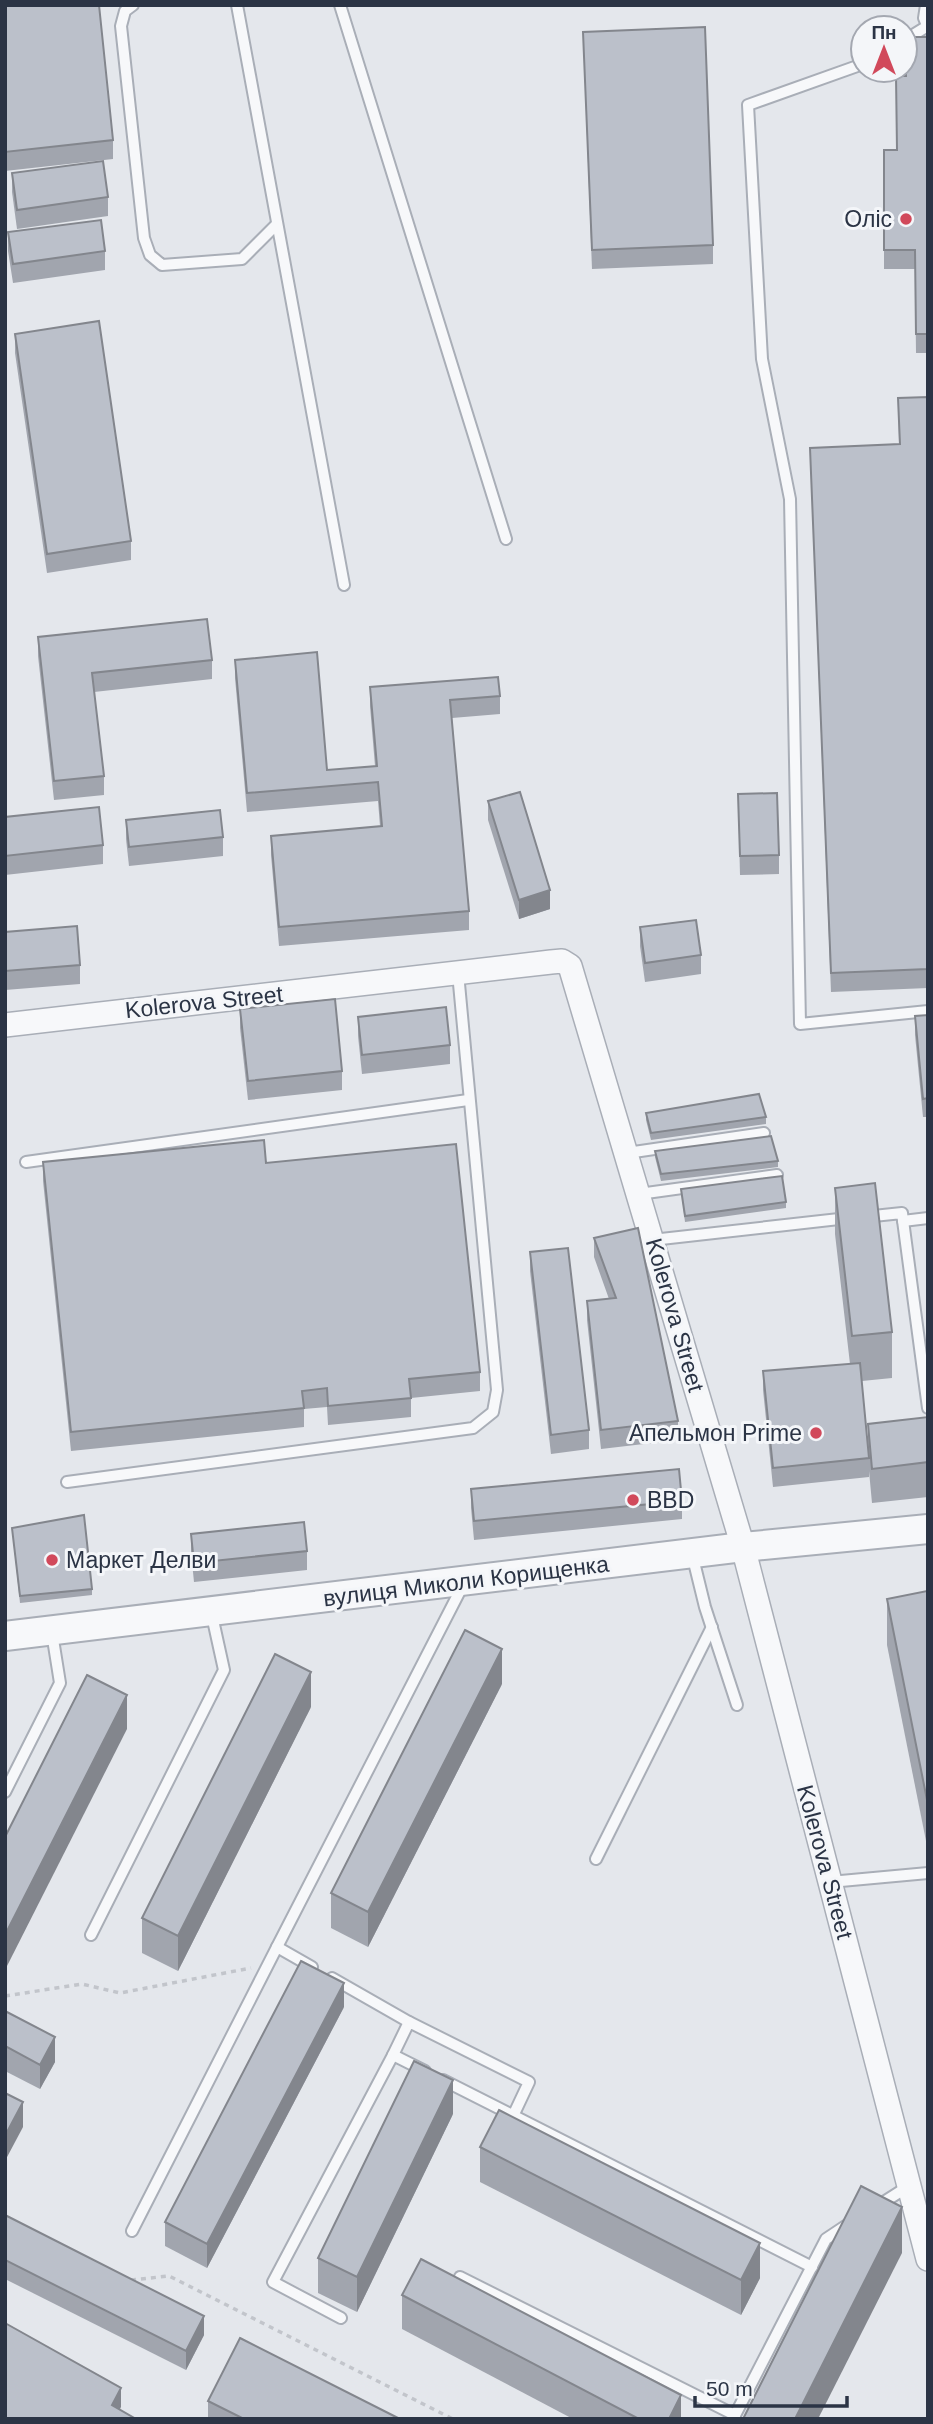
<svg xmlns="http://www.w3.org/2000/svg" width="933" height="2424" font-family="Arial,sans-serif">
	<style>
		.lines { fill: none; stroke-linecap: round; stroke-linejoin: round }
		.service-casing { stroke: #a9aeb7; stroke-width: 14 }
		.minor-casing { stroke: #a9aeb7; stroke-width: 26 }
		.tertiary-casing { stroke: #a9aeb7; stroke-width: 32 }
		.path { stroke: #c2c5cb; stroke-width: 3.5; stroke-dasharray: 5 5; stroke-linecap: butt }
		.service { stroke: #f7f8fa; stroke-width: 10 }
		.minor { stroke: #f7f8fa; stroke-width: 23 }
		.tertiary { stroke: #f7f8fa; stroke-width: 28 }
		.wall { fill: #a1a5ae }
		.shaded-wall { fill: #83868d }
		.building { fill: #bbc0ca; stroke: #83868d; stroke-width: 2 }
		.poi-dot { fill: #d1495b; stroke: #f4f6f9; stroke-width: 2.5 }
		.labels { text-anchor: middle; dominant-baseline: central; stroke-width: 6; stroke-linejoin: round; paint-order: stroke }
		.poi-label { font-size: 23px; fill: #2b3445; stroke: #f4f6f9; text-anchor: end }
		.street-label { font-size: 23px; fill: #2b3445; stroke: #f4f6f9 }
	</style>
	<rect width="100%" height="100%" fill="#e4e7ec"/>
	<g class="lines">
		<defs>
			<g id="service">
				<path d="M133 5 125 11 121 26 144 238 150 255 162 265 242 259 277 224"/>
				<path d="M237 5 344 585"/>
				<path d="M340 5 506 539"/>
				<path d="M926 5 924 18 928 28"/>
				<path d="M905 40 926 27"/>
				<path d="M863 64 748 105 762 359 790 499 800 1024 928 1011"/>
				<path d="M627 1153 764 1133"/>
				<path d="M26 1162 468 1100"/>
				<path d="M639 1194 777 1175"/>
				<path d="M864 1217 902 1213 928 1408"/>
				<path d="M903 1221 928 1218"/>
				<path d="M652 1240 848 1218"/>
				<path d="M67 1482 473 1428 493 1412 497 1390 458 973"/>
				<path d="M692 1554 705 1607 737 1705"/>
				<path d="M5 1792 60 1683 52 1633"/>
				<path d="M596 1859 712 1627"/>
				<path d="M830 1882 928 1873"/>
				<path d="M91 1935 224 1670 211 1611"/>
				<path d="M277 1947 463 1585"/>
				<path d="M332 1978 409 2022"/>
				<path d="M393 2055 409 2022 529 2082 513 2116"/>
				<path d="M443 2080 812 2267"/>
				<path d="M876 2207 909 2186"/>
				<path d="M132 2231 277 1947 312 1967"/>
				<path d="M460 2277 735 2415"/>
				<path d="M341 2318 273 2282 393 2055 425 2071"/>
				<path d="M733 2419 826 2239 850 2223"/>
			</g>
			<path id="minor" d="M5 1025 551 962 562 961 570 966 743 1547 928 2259"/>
			<path id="tertiary" d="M5 1636 743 1547 928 1529"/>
		</defs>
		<use href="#service" class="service-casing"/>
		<use href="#minor" class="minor-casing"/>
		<use href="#tertiary" class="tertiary-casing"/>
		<g class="path">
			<path d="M5 1996 82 1984 120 1993 251 1968"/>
			<path d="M131 2280 169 2276 453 2419"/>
		</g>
		<use href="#service" class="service"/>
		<use href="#minor" class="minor"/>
		<use href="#tertiary" class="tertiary"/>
	</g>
	<g class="wall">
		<path d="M5 5 113 140V159L5 171Z"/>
		<path d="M583 32 713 245V264L592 269Z"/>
		<path d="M928 37V353H916L915 269H884V150H897Z"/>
		<path d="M12 173 108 197V216L17 229 12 192Z"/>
		<path d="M8 232 105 251V270L13 283 8 251Z"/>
		<path d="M15 334 131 541V560L47 573 15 353Z"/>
		<path d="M928 397V988L831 992 810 448 899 444 898 398Z"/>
		<path d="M38 637 212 660V679L94 692 104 776V795L54 800 38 656Z"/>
		<path d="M235 660 327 770 375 766 370 706V687L500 696V714L452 718 469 911V930L279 946 271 855V836L380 826 378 801 247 812 235 678Z"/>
		<path d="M738 794 779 855V874L740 875Z"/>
		<path d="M488 801 550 909 519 919 488 820Z"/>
		<path d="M5 817 103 845V864L5 875Z"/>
		<path d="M126 820 223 837V856L129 866 126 839Z"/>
		<path d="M640 927 701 955V974L645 982 640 946Z"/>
		<path d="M5 932 80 965V984L5 990Z"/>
		<path d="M240 1009 342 1071V1090L248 1100 240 1028Z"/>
		<path d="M928 1015V1117H923L915 1035V1016Z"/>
		<path d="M358 1017 450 1045V1064L362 1074 358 1036Z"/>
		<path d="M646 1113 766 1117V1124L651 1140 646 1120Z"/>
		<path d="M655 1151 778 1161V1167L661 1181 655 1157Z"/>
		<path d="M43 1162 266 1163 480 1372V1391L411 1398V1417L328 1425 327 1407 304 1409V1427L71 1451 43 1181Z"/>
		<path d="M835 1188 892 1332V1378L862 1381 868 1446V1424L928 1417V1497L872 1503 869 1471V1477L773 1487 763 1390V1371L850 1364 835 1234Z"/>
		<path d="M681 1189 786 1202V1208L685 1222Z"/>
		<path d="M594 1238 678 1421V1440L601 1449 587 1320V1301L609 1299 594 1257Z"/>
		<path d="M530 1252 589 1430V1449L551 1454 530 1271Z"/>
		<path d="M471 1489 682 1501V1519L474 1540 471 1508Z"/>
		<path d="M12 1528 92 1589V1595L20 1603Z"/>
		<path d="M191 1534 307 1551V1570L194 1582 191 1552Z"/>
		<path d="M928 1592V1851L887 1645V1599Z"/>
		<path d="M502 1684 368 1947 331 1928V1893Z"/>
		<path d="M311 1707 178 1971 142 1953V1918Z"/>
		<path d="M344 2007 207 2268 165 2246V2222Z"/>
		<path d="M5 2011 55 2062 40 2089 5 2071Z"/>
		<path d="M453 2114 357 2312 318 2293V2258Z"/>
		<path d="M480 2147 760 2278 741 2315 480 2182Z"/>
		<path d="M5 2215 204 2335 186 2370 5 2279Z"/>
		<path d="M402 2295 681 2419H573L402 2329Z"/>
		<path d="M208 2401 400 2419H208Z"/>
	</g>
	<g class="shaded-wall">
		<path d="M550 890V909L519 919V900Z"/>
		<path d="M502 1649V1684L368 1947V1912Z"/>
		<path d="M311 1672V1707L178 1971V1936Z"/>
		<path d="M127 1695V1729L5 1970V1935Z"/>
		<path d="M344 1983V2007L207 2268V2244Z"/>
		<path d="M55 2037V2062L40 2089V2065Z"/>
		<path d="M453 2080V2114L357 2312V2277Z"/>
		<path d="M23 2102V2127L6 2159V2134Z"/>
		<path d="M902 2207V2253L818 2419H795Z"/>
		<path d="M760 2243V2278L741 2315V2280Z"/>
		<path d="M204 2316V2335L186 2370V2351Z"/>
		<path d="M121 2388V2407L115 2419 112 2405Z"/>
		<path d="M681 2395V2419H669Z"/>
	</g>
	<g class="building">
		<path d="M5 5H99L113 140 5 152Z"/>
		<path d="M705 27 713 245 592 250 583 32Z"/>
		<path d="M905 37H928V334H916L915 250H884V150H897L896 76H906Z"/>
		<path d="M103 161 108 197 17 210 12 173Z"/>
		<path d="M101 220 105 251 13 264 8 232Z"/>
		<path d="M99 321 131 541 47 554 15 334Z"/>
		<path d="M928 397V969L831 973 810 448 900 444 898 398Z"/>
		<path d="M207 619 212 660 92 673 104 776 54 781 38 637Z"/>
		<path d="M317 652 327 770 377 766 370 687 498 677 500 696 450 700 469 911 279 927 271 836 382 826 378 782 247 793 235 660Z"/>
		<path d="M520 792 550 890 519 900 488 801Z"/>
		<path d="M777 793 779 855 740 856 738 794Z"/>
		<path d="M99 807 103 845 5 856V817Z"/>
		<path d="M220 810 223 837 129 847 126 820Z"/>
		<path d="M696 920 701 955 645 963 640 927Z"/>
		<path d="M77 926 80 965 5 971V932Z"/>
		<path d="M335 999 342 1071 248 1081 240 1009Z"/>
		<path d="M446 1007 450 1045 362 1055 358 1017Z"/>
		<path d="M928 1015V1098L923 1099 915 1016Z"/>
		<path d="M759 1094 766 1117 651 1133 646 1113Z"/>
		<path d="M771 1136 778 1161 661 1174 655 1151Z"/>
		<path d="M264 1140 266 1163 456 1144 480 1372 409 1379 411 1398 328 1406 327 1388 302 1391 304 1408 71 1432 43 1162Z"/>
		<path d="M782 1176 786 1202 685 1216 681 1189Z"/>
		<path d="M875 1183 892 1332 852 1336 835 1188Z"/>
		<path d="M638 1228 678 1421 601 1430 587 1301 616 1298 594 1238Z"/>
		<path d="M568 1248 589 1430 551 1435 530 1252Z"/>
		<path d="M860 1363 869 1458 773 1468 763 1371Z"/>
		<path d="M928 1417V1462L872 1469 868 1424Z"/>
		<path d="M679 1469 682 1501 474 1521 471 1489Z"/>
		<path d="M84 1515 92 1589 20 1596 12 1528Z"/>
		<path d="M304 1522 307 1551 194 1563 191 1534Z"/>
		<path d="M927 1591 928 1592V1805L887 1599Z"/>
		<path d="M465 1630 502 1649 368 1912 331 1893Z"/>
		<path d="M275 1654 311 1672 178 1936 142 1918Z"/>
		<path d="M87 1675 127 1695 5 1935V1837Z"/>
		<path d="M301 1961 344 1983 207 2244 165 2222Z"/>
		<path d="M5 2011 55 2037 40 2065 5 2046Z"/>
		<path d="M414 2061 453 2080 357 2277 318 2258Z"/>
		<path d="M5 2093 23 2102 6 2134H5Z"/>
		<path d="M499 2110 760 2243 741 2280 480 2147Z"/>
		<path d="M861 2186 902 2207 795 2419H743Z"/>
		<path d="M5 2215 204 2316 186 2351 5 2260Z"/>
		<path d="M421 2259 681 2395 669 2419H639L402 2295Z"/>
		<path d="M5 2323 121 2388 112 2405 136 2419H5Z"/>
		<path d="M240 2338 400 2419H244L208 2401Z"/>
	</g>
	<g class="poi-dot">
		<circle cx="906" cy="219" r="7"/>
		<circle cx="816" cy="1433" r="7"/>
		<circle cx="633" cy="1500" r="7"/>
		<circle cx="52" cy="1560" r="7"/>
	</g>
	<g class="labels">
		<g class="poi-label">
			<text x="892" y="219">Оліс</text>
			<text x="802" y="1433">Апельмон Prime</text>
			<text x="647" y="1500" text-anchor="start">BBD</text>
			<text x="66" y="1560" text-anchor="start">Маркет Делви</text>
		</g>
		<g class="street-label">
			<text transform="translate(204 1002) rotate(-6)">Kolerova Street</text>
			<text transform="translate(675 1315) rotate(74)">Kolerova Street</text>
			<text transform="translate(466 1581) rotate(-7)">вулиця Миколи Корищенка</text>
			<text transform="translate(825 1862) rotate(75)">Kolerova Street</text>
		</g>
	</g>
	<rect width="933" height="2424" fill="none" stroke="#2b3445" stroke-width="14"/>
	<g transform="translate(884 49)"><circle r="33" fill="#f4f6f9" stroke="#a4a8b1" stroke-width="2"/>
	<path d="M0-5L12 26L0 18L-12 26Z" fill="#d1495b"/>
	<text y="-10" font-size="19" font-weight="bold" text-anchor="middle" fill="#2b3445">Пн</text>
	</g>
	<path d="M695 2396v10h152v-10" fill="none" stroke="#2b3445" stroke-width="3.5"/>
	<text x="706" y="2396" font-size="21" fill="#2b3445" stroke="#f4f6f9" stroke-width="5" paint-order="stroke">50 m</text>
</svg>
